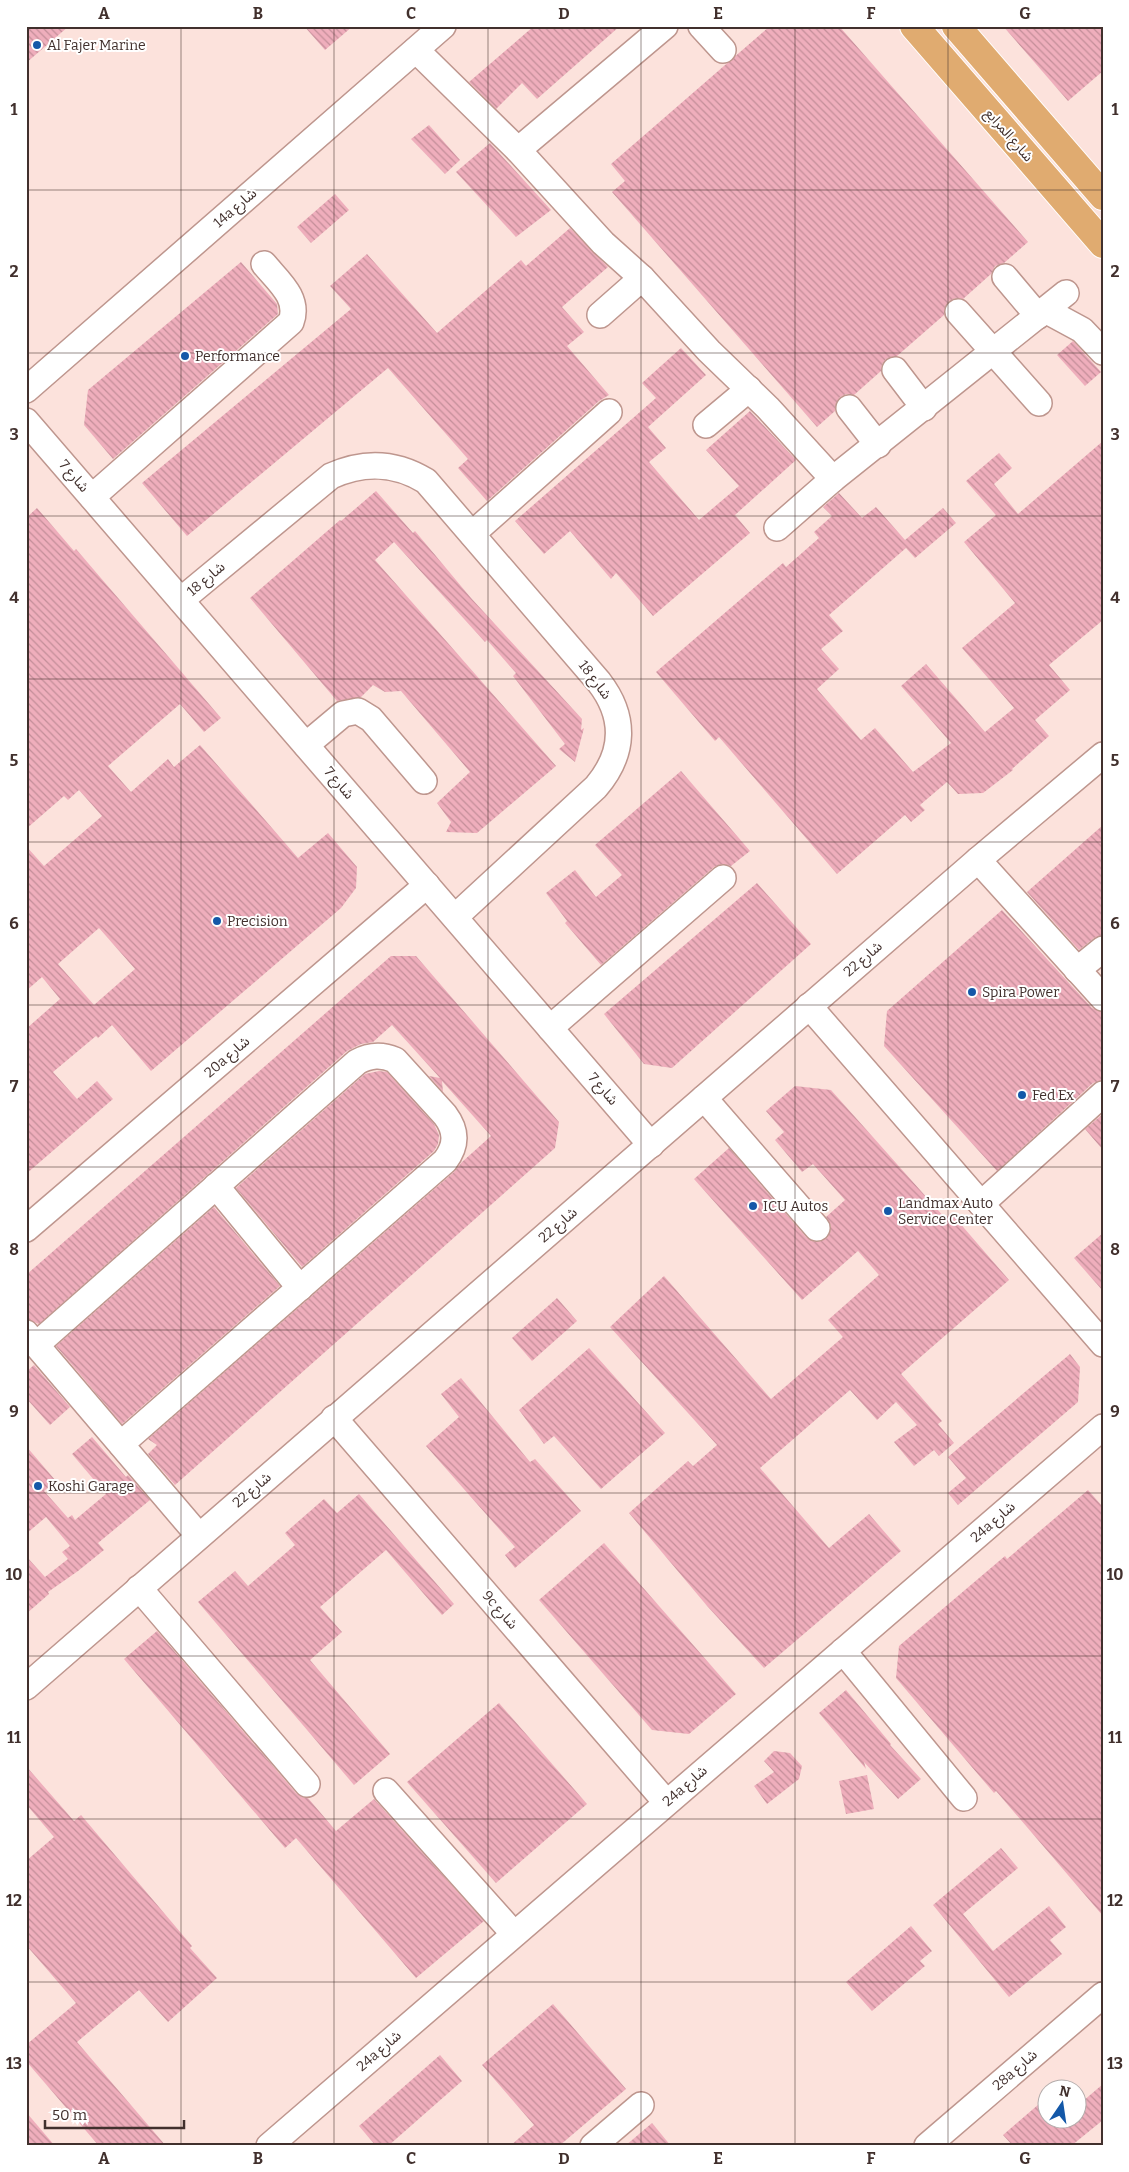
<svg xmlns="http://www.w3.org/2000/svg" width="1129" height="2172" font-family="Bitter,'Noto Sans Arabic',serif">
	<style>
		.building { fill: url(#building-back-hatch); fill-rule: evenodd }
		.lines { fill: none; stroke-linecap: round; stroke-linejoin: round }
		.minor-casing { stroke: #be968e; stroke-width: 28 }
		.major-casing { stroke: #fff; stroke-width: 30 }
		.minor { stroke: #fff; stroke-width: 25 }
		.major { stroke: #e0ab70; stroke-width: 28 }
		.grid { fill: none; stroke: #41302d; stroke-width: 1; stroke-opacity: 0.55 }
		.poi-dot { fill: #1458a8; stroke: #fff; stroke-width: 2 }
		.labels { text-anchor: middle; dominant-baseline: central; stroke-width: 4; stroke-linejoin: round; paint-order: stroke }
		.poi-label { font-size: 14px; fill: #41302d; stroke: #fff; text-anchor: start }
		.street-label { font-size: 14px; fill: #41302d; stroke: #fff }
		.neatline { fill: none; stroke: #41302d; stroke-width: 2 }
		.grid-label { font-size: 16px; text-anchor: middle; font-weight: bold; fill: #41302d }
	</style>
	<defs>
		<pattern id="building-back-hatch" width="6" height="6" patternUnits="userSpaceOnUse" patternTransform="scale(1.25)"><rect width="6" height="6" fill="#efaebc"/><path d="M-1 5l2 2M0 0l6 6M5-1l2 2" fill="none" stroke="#c38e99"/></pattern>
	</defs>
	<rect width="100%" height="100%" fill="#fce2dc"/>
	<g class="building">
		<path d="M26 26H69L26 63Z"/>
		<path d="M304 26H353L325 50Z"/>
		<path d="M534 26H620L537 99 522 83 496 109 469 82Z"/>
		<path d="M770 26H839L1028 242 1004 263 995 266 991 274 963 299 956 298 949 301 945 307 944 315 897 356 886 359 882 364 881 371 854 395 846 394 840 397 836 403 835 411 817 427 612 192 625 181 611 164Z"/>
		<path d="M1003 26H1103V71L1068 101Z"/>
		<path d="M429 125 460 160 445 174 411 139Z"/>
		<path d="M490 143 551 210 516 237 456 172Z"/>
		<path d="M335 194 349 210 311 243 297 227Z"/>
		<path d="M570 228 608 267 562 307 584 332 567 346 609 395 599 401 487 501 458 468 468 459 388 368 187 536 142 483 351 309 330 286 367 254 437 333 521 260 526 266Z"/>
		<path d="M241 262 277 304 278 314 113 459 84 425 88 390Z"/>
		<path d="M1073 341 1101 372 1085 386 1057 355Z"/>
		<path d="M681 348 706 375 648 427 666 448 649 462 699 520 739 486 706 450 750 411 796 460 735 515 750 533 653 616 616 573 611 579 570 531 544 554 515 521 656 398 642 383Z"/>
		<path d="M1103 441V620L1049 665 1070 690 1035 720 1049 736 1012 769 1013 770 983 793 958 794 947 782 920 805 925 810 911 822 905 815 837 874 719 737 715 741 656 672 783 563 786 567 819 538 814 532 832 516 823 507 839 493 862 518 876 507 905 540 943 508 956 523 915 558 906 548 829 615 843 631 821 649 839 669 817 689 861 740 875 728 913 772 951 743 901 686 926 664 985 732 1014 708 962 648 1015 603 964 542 996 515 966 481 999 453 1012 468 994 484 1018 514Z"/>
		<path d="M376 491 413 533 415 531 471 598 582 719 581 730 584 728 575 762 559 749 565 744 513 676 516 673 487 640 485 642 394 542 375 560 556 766 477 833 446 832 451 822 437 803 470 772 401 691 385 692 373 685 360 698 337 701 250 598 340 520 341 521Z"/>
		<path d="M37 508 74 551 76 549 221 718 204 732 180 704 108 766 131 792 168 759 174 767 200 745 298 858 328 833 357 867 356 888 341 908 151 1071 112 1025 98 1038 96 1036 53 1072 77 1099 97 1081 113 1099 26 1174V1029L60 999 42 977 26 991V846L44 866 102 816 79 790 68 800 64 796 26 829V518ZM99 928 135 969 94 1005 58 964Z"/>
		<path d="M681 771 750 851 731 866 721 864 714 867 601 965 565 923 567 921 546 893 575 870 596 897 622 875 595 845Z"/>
		<path d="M1103 825V935L1094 938 1079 950 1027 892Z"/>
		<path d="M757 883 811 944 672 1068 644 1064 604 1014Z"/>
		<path d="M1002 910 1092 1008 1103 1012V1080L1093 1083 997 1171 884 1046 887 1011Z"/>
		<path d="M391 956H416L559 1122 555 1148 175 1485 148 1454 157 1445 148 1439 454 1172 462 1162 491 1136 442 1081 443 1092 429 1076 440 1078 392 1025 373 1042 361 1044 347 1051 39 1324 26 1319V1275Z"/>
		<path d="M379 1071 387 1072 434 1124 439 1135 438 1144 434 1151 302 1267 236 1188 365 1074Z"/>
		<path d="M795 1086 831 1090 945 1218 951 1213 1009 1280 901 1374 942 1421 938 1424 954 1443 939 1456 934 1450 914 1466 894 1442 917 1425 896 1402 877 1420 850 1390 760 1468 829 1548 869 1514 901 1551 764 1668 708 1607 629 1513 688 1461 693 1466 717 1445 610 1327 664 1276 771 1399 843 1337 828 1320 879 1275 858 1251 802 1300 694 1179 729 1148 806 1237 812 1241 819 1242 827 1238 830 1233 831 1226 826 1217 845 1200 813 1164 802 1172 775 1140 784 1132 766 1111Z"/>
		<path d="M1103 1114V1150L1085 1129Z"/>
		<path d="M214 1207 280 1286 122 1424 56 1346Z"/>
		<path d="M1103 1233V1291L1074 1258Z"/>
		<path d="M557 1298 577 1321 532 1361 512 1338Z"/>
		<path d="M589 1348 665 1433 601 1489 554 1436 544 1444 519 1410Z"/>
		<path d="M1070 1354 1080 1367 1078 1402 958 1505 948 1493 966 1478 948 1457Z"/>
		<path d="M34 1365 70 1407 50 1425 26 1398V1372Z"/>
		<path d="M461 1378 530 1462 535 1459 581 1511 515 1568 505 1555 515 1547 426 1446 459 1417 441 1394Z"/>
		<path d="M92 1437 126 1477 128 1475 150 1500 98 1543 104 1550 78 1571 48 1592 49 1594 26 1614V1556L45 1577 68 1559 62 1552 70 1546 46 1517 26 1534V1446L56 1481 44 1491 68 1518 72 1515 75 1520 106 1494 72 1454Z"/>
		<path d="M1088 1490 1103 1507V1916L996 1791 994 1793 896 1678 899 1646 1005 1556 1007 1559Z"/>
		<path d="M359 1494 454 1604 442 1615 386 1550 320 1607 342 1632 310 1660 390 1754 354 1785 198 1602 235 1571 248 1586 295 1545 285 1533 324 1499 337 1513Z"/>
		<path d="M604 1543 736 1694 689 1734 652 1730 539 1600Z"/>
		<path d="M157 1631 296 1793 302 1797 308 1798 336 1831 374 1799 484 1921 416 1978 296 1838 285 1848 124 1659Z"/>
		<path d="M846 1690 891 1744 890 1745 921 1779 898 1799 864 1762 866 1769 819 1713Z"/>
		<path d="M499 1703 587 1804 496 1883 407 1782Z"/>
		<path d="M774 1751 790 1753 802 1766 799 1779 767 1804 754 1786 774 1772 764 1761Z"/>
		<path d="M26 1766 74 1821 81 1815 192 1946 190 1948 217 1978 168 2022 139 1990 77 2042 166 2146H99L26 2061V2045L76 2003 26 1945V1861L54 1837 26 1804Z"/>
		<path d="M867 1775 874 1809 846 1814 839 1781Z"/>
		<path d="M1001 1848 1018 1868 963 1914 993 1951 1049 1906 1066 1927 1050 1940 1062 1954 1009 1997 933 1905Z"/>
		<path d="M911 1926 932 1951 920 1961 925 1966 872 2011 846 1982Z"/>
		<path d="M553 2004 626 2089 559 2146H510L534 2125 482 2065Z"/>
		<path d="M440 2055 462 2081 388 2146H376L359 2126Z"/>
		<path d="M1103 2084V2120L1071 2146H1013L1003 2135 1046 2098V2120H1076V2107Z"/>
		<path d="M26 2112 55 2146H26Z"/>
		<path d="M652 2123 671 2146H625Z"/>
	</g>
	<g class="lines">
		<defs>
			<g id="minor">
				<path d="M701 26 723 50"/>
				<path d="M416 50 518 150 603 243 642 278 709 351 768 408 833 479"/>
				<path d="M518 150 665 26"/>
				<path d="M1005 277 1038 316"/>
				<path d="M1045 310 1082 330 1103 352"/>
				<path d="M958 312 1039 403"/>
				<path d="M600 315 642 278"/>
				<path d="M895 370 924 408"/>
				<path d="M26 390 443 26"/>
				<path d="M849 408 878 445"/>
				<path d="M26 421 651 1145"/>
				<path d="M706 425 749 389"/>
				<path d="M92 497 291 322C300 298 278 281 264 264"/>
				<path d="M777 528 833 479 1066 293"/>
				<path d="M472 534 609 412"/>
				<path d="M181 600 331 476C364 461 395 462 426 481L599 682C626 717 625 753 596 787L455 917"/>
				<path d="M306 745 343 714 358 711 371 719 424 781"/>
				<path d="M978 860 1103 998"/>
				<path d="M1077 970 1103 949"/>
				<path d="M809 1006 1103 1344"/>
				<path d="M550 1028 723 878"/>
				<path d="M704 1098 817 1228"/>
				<path d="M216 1186 300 1288"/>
				<path d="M981 1204 1103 1094"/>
				<path d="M26 1229 427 885"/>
				<path d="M26 1333 199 1536"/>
				<path d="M36 1345 357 1062C370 1055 381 1054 395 1060L445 1115C457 1131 457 1145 445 1161L121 1444"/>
				<path d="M334 1418 666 1802"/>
				<path d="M139 1588 307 1784"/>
				<path d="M843 1651 964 1798"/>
				<path d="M26 1687 978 860 1103 755"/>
				<path d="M386 1791 514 1934"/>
				<path d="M269 2146 1103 1427"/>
				<path d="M593 2146 641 2105"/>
				<path d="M927 2146 1103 1995"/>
			</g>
			<g id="major">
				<path d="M914 26 1103 244"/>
				<path d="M956 26 1103 196"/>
			</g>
		</defs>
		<use href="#minor" class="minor-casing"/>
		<use href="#major" class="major-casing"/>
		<use href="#minor" class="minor"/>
		<use href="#major" class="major"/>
	</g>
	<path class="grid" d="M181 26V2146M334 26V2146M488 26V2146M641 26V2146M795 26V2146M948 26V2146M26 190H1103M26 353H1103M26 516H1103M26 679H1103M26 842H1103M26 1005H1103M26 1167H1103M26 1330H1103M26 1493H1103M26 1656H1103M26 1819H1103M26 1982H1103"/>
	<g class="poi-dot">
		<circle cx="37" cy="45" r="5"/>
		<circle cx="185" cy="356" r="5"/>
		<circle cx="217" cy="921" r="5"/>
		<circle cx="972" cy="992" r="5"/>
		<circle cx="1022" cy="1095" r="5"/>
		<circle cx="753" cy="1206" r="5"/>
		<circle cx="888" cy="1211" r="5"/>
		<circle cx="38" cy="1486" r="5"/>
	</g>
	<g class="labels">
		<g class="poi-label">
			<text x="47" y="45">Al Fajer Marine</text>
			<text x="195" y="356">Performance</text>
			<text x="227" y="921">Precision</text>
			<text x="982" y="992">Spira Power</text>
			<text x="1032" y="1095">Fed Ex</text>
			<text x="898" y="1203">Landmax Auto<tspan x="898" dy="16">Service Center</tspan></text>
			<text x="763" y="1206">ICU Autos</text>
			<text x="48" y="1486">Koshi Garage</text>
		</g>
		<g class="street-label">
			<text transform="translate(1009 135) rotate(49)">شارع المرابع</text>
			<text transform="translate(235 208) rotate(-41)">14a شارع</text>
			<text transform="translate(74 476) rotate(49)">شارع 7</text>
			<text transform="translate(206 579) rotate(-40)">شارع 18</text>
			<text transform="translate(595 680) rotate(53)">شارع 18</text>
			<text transform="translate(339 783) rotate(49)">شارع 7</text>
			<text transform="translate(863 959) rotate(-41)">شارع 22</text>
			<text transform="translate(227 1057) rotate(-41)">20a شارع</text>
			<text transform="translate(603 1089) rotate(49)">شارع 7</text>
			<text transform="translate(558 1225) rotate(-41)">شارع 22</text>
			<text transform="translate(252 1490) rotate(-41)">شارع 22</text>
			<text transform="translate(993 1522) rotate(-41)">24a شارع</text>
			<text transform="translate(500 1610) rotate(49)">9c شارع</text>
			<text transform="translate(685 1786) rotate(-41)">24a شارع</text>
			<text transform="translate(379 2051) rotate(-41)">24a شارع</text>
			<text transform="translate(1015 2070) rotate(-41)">28a شارع</text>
		</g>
	</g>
	<rect width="1129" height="2172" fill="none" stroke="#ffffff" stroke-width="55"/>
	<g transform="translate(1062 2104) rotate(13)"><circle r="24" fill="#ffffff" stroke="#b3acab"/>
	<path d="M0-4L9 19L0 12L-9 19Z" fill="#1458a8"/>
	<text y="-8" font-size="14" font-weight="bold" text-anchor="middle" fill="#41302d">N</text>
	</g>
	<path d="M45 2120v8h139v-8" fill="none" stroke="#41302d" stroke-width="2.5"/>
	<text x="52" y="2120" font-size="15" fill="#41302d" stroke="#ffffff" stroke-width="4" paint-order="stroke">50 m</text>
	<rect x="28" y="28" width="1074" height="2116" class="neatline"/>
	<g class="grid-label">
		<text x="104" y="19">A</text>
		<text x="258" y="19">B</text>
		<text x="411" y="19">C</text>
		<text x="564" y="19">D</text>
		<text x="718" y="19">E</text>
		<text x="871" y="19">F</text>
		<text x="1025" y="19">G</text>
		<text x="14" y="115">1</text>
		<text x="1115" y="115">1</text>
		<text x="14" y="277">2</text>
		<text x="1115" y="277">2</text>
		<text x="14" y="440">3</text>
		<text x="1115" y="440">3</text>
		<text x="14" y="603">4</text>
		<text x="1115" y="603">4</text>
		<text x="14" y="766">5</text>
		<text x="1115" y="766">5</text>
		<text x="14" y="929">6</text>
		<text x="1115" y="929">6</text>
		<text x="14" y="1092">7</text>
		<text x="1115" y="1092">7</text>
		<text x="14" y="1255">8</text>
		<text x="1115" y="1255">8</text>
		<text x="14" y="1417">9</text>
		<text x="1115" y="1417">9</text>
		<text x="14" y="1580">10</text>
		<text x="1115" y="1580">10</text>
		<text x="14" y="1743">11</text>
		<text x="1115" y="1743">11</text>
		<text x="14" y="1906">12</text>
		<text x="1115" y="1906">12</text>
		<text x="14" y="2069">13</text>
		<text x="1115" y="2069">13</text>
		<text x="104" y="2164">A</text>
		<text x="258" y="2164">B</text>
		<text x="411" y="2164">C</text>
		<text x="564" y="2164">D</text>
		<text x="718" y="2164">E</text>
		<text x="871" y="2164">F</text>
		<text x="1025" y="2164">G</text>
	</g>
</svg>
